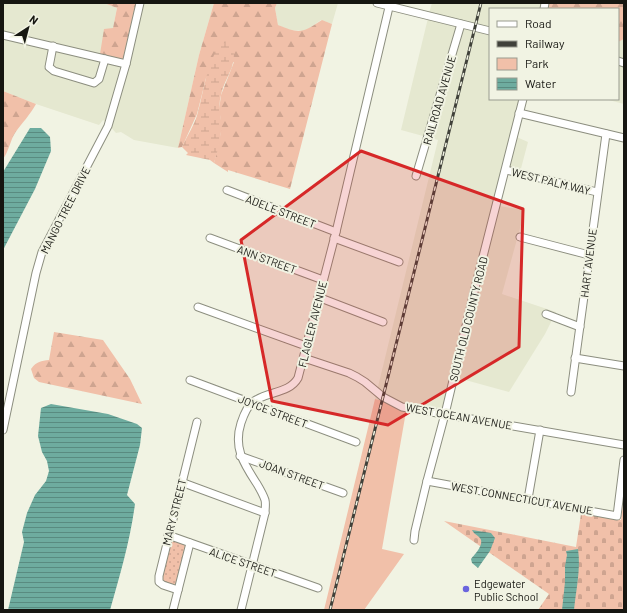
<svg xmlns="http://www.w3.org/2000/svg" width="627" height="613" font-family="Barlow,sans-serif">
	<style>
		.built { fill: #e5e8d0 }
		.green { fill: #f1c0a9 }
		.forest { fill: url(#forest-firs) }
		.wetland { fill: url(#wetland-marsh) }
		.cemetery { fill: url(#cemetery-stones) }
		.park { fill: url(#park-dots) }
		.water { fill: url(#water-rules) }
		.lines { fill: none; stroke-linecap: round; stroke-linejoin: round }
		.minor-casing { stroke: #8c8e7f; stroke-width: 9 }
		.minor { stroke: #fff; stroke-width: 7 }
		.rail-casing { stroke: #40413a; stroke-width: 3 }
		.rail { stroke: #f1f3e3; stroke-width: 1.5; stroke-dasharray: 4.5; stroke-linecap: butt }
		.marked { fill: #d62828; fill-opacity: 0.2; stroke: #d62828; stroke-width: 3; stroke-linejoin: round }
		.poi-dot { fill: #6a64de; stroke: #f1f3e3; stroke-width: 1.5 }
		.labels { text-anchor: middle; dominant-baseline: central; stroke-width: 4; stroke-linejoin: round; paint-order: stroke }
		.street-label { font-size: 11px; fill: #161611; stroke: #f1f3e3 }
		.poi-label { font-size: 11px; fill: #161611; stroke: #f1f3e3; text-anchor: start }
	</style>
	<defs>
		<pattern id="forest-firs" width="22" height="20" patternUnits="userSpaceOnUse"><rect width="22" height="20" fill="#f1c0a9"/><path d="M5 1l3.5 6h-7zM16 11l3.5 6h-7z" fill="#cea490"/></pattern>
		<pattern id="wetland-marsh" width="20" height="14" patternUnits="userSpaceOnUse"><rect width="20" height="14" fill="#f1c0a9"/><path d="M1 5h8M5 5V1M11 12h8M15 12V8" fill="none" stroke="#cea490"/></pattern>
		<pattern id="cemetery-stones" width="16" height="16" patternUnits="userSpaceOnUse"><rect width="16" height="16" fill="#f1c0a9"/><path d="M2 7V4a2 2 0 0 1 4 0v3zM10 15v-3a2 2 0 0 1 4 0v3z" fill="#cea490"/></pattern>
		<pattern id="park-dots" width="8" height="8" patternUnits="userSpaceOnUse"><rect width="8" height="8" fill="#f1c0a9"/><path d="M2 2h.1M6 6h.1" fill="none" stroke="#cea490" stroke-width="1.8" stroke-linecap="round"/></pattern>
		<pattern id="water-rules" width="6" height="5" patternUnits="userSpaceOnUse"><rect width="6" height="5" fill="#6eac9f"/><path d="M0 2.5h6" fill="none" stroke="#598b80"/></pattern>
	</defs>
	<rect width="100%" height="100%" fill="#f1f3e3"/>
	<g class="built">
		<path d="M3 3H104L117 8 113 28 123 60 136 3H214L199 55 178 148 134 140 121 132 116 133 109 125 103 120 99 125 36 104 3 91Z"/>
		<path d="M277 3H338L332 24 321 20 305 31 289 30 278 25 275 8Z"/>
		<path d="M432 3H542L541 9H490V28L429 13Z"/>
		<path d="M428 18 490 34V99H523L512 135 528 142 519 176 508 172 499 206 525 210 502 294 556 312 545 334 509 392 458 378 447 415 375 399 438 140 401 130Z"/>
		<path d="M624 39V60L618 59V42Z"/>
		<path d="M618 64 624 66V104L605 99H618Z"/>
	</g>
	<path class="green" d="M375 399 407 406 382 549 404 554 364 610H324Z"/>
	<g class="forest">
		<path d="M104 3H136L123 60 100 54 104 29 113 28 117 8Z"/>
		<path d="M214 3H277L275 8 278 25C300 34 302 33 322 20L332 24 290 189 228 170V172L214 163 221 132V120L219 110 221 95 234 62 206 78 197 114 182 147 178 148 199 55Z"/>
		<path d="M548 3H624V39L618 42V9H546Z"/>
		<path d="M3 91 36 104C30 115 22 123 15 133 10 141 9 151 3 159Z"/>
		<path d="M54 332 103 340 130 379 142 404 39 382 34 378 31 369C37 361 41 361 49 360Z"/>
	</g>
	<path class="wetland" d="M228 42 233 44C237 69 226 74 221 95 217 108 223 119 221 132 220 142 217 153 214 163L210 160 186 155 188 153 182 147C187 136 195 124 198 112 204 89 207 64 220 44Z"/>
	<path class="cemetery" d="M624 496V610H538L549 594 444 521 576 547 581 514 621 520Z"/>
	<path class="park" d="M173 539 184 544 187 546 178 581 175 584 169 585 162 580 169 542Z"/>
	<g class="water">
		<path d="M30 128H41L50 137 51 151 35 189 3 250V172Z"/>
		<path d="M51 404 108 414 137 424 142 428 140 445 127 495 135 504C130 541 120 575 110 610H8L24 542 22 532 27 513 35 495 46 481 49 471 47 461 42 452 38 436 41 408Z"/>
		<path d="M472 530 491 533 495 538 490 551 478 568 472 563 471 559C475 554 486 543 479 537 476 534 474 534 472 530Z"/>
		<path d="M578 549C581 569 576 590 574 610H562L565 582V566L567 555 566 551Z"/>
	</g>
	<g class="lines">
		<defs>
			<g id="minor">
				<path d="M377 3 490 31"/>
				<path d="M544 9 545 3"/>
				<path d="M3 35 126 64"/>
				<path d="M53 46 49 67 54 71 94 83 99 79 105 59"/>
				<path d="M618 61 624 63"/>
				<path d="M519 113 624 138"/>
				<path d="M506 170 597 192"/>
				<path d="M416 176 461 24"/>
				<path d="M227 190 336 232"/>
				<path d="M520 237 589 255"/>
				<path d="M210 238 323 280"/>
				<path d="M334 238 399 262"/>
				<path d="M318 297 383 322"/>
				<path d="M198 307 306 346"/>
				<path d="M546 314 580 327"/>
				<path d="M304 358 349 373 357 377 365 382 383 397 402 407 624 445"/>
				<path d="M575 358 624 366"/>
				<path d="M190 380 356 442"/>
				<path d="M571 392 606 134"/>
				<path d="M3 430 36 273 42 252 108 126 126 64 140 3"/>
				<path d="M240 456 343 493"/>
				<path d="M427 481 617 516 624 460"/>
				<path d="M181 482 265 513"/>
				<path d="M528 499 540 430"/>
				<path d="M168 535 318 588"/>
				<path d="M414 540 415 531 427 481 445 414 474 292 523 99"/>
				<path d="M178 590 163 585 159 582V576L197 422"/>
				<path d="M173 610 190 543"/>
				<path d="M241 610 265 513C265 509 266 504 265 500 263 494 260 489 257 484 244 464 233 448 241 423 243 417 247 406 253 402 267 391 289 394 298 378L336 232 390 3"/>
			</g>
		</defs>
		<use href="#minor" class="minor-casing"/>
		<use href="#minor" class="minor"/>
		<defs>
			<path id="rail" d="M330 610 481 3"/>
		</defs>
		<use href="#rail" class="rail-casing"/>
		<use href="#rail" class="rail"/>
	</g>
	<path class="marked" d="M361 151 523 209 519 347 388 425 272 401 241 240Z"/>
	<circle class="poi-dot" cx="466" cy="589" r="4"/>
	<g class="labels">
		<g class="street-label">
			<text transform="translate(439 100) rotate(-74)">RAILROAD AVENUE</text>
			<text transform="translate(551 181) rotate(14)">WEST PALM WAY</text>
			<text transform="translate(65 210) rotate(-63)">MANGO TREE DRIVE</text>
			<text transform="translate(281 211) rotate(21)">ADELE STREET</text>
			<text transform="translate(267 259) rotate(20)">ANN STREET</text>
			<text transform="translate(588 263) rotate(-83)">HART AVENUE</text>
			<text transform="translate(468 319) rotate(-76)">SOUTH OLD COUNTY ROAD</text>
			<text transform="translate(312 324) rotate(-76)">FLAGLER AVENUE</text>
			<text transform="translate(273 411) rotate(21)">JOYCE STREET</text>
			<text transform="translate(459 416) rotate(10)">WEST OCEAN AVENUE</text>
			<text transform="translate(292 474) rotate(20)">JOAN STREET</text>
			<text transform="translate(522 498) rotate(10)">WEST CONNECTICUT AVENUE</text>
			<text transform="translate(174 512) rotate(-76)">MARY STREET</text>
			<text transform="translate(243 562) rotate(19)">ALICE STREET</text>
		</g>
		<g class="poi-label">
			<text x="474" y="583">Edgewater<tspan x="474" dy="13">Public School</tspan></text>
		</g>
	</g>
	<rect width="627" height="613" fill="none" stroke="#161611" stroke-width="8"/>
	<rect x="489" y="8" width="130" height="92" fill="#f1f3e3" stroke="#999b8f"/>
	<rect x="497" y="21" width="20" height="6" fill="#ffffff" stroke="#999b8f"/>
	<text x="525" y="28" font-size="12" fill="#161611">Road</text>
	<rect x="497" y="41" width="20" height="6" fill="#40413a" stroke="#999b8f"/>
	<text x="525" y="48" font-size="12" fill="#161611">Railway</text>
	<rect x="497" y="58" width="20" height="12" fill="#f1c0a9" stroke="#999b8f"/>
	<text x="525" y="68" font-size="12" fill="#161611">Park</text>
	<rect x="497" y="78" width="20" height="12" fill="url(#water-rules)" stroke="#999b8f"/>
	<text x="525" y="88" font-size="12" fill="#161611">Water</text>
	<g transform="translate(28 28) rotate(36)" stroke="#f1f3e3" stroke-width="3" paint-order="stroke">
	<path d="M0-3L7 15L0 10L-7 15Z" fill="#161611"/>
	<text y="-6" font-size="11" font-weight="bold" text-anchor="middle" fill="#161611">N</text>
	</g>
</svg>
